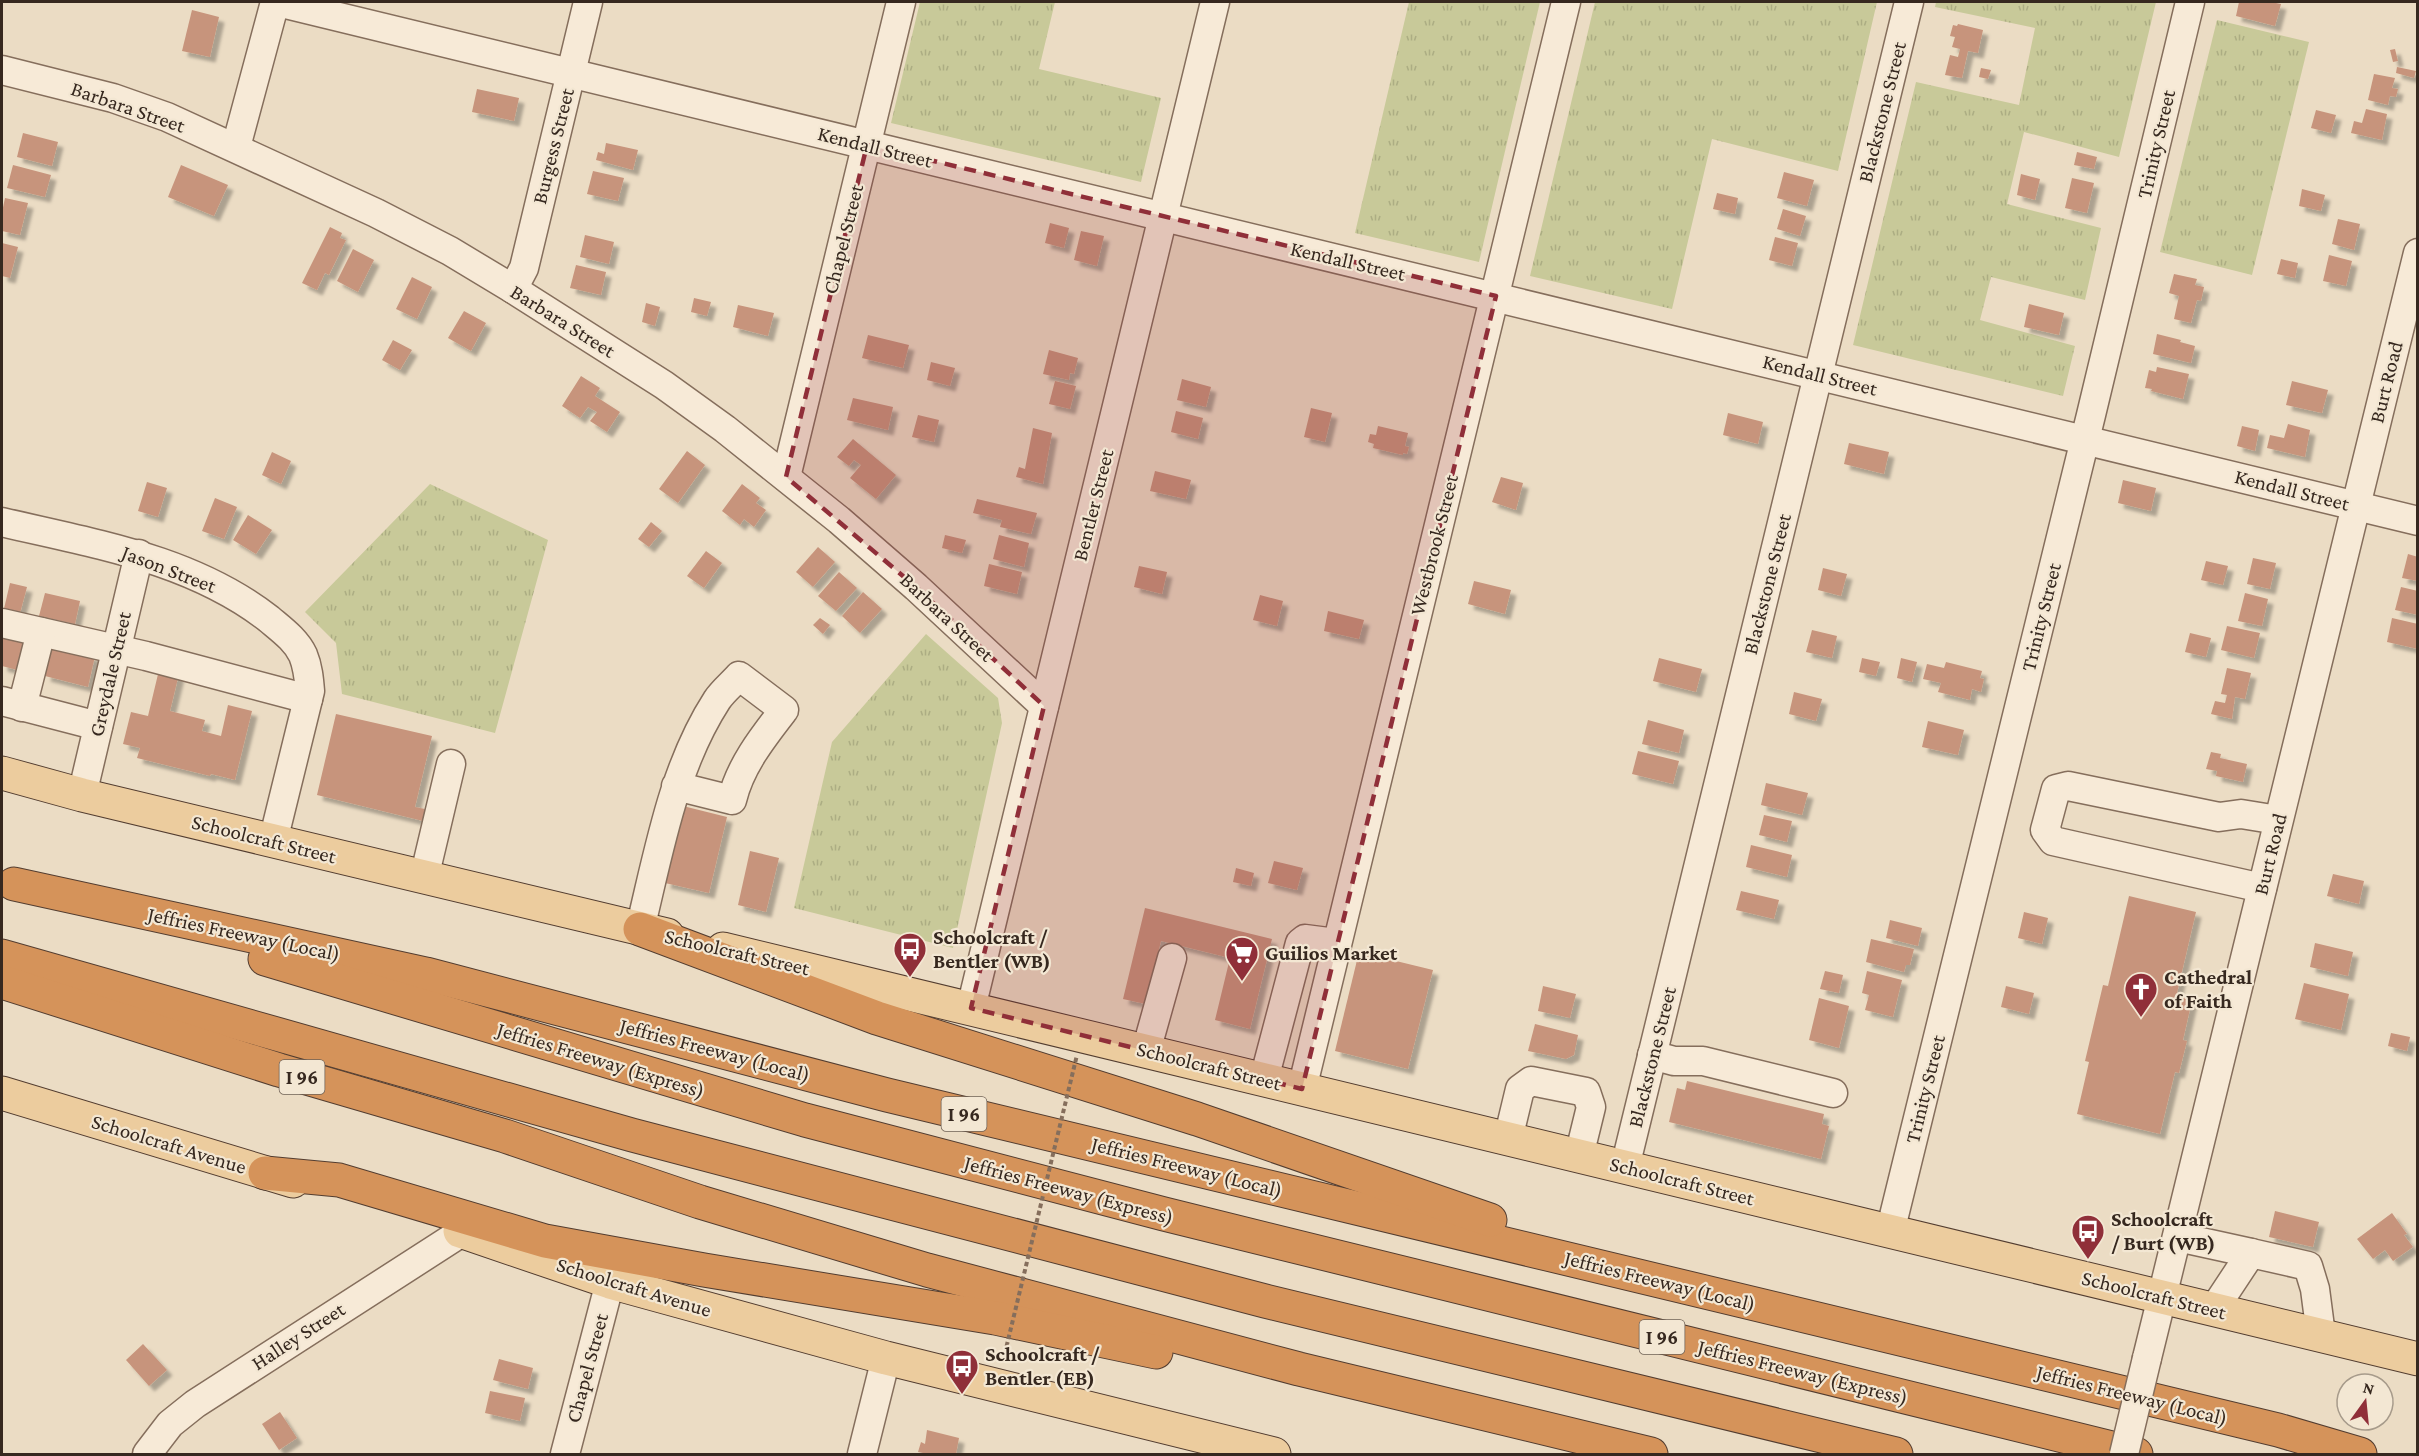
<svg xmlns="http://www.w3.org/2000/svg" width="2419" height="1456" font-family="'Crimson Pro',serif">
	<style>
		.grass { fill: url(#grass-tufts) }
		.building { fill: #c7947c; filter: url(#shadow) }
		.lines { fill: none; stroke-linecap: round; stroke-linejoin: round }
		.minor-casing { stroke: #856e5c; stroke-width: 31 }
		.major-casing { stroke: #533d30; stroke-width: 35 }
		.highway-casing { stroke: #533d30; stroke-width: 35 }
		.minor { stroke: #f7ead7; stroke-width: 28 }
		.major { stroke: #eccc9e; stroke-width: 33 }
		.highway { stroke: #d5935a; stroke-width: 33 }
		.minor-bridge-casing { stroke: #856e5c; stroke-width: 31; stroke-linecap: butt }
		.path-bridge { stroke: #856e5c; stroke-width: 4; stroke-dasharray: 4.5 3; stroke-linecap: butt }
		.minor-bridge { stroke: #f7ead7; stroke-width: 28 }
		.marked { fill: #902f39; fill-opacity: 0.2; stroke: #902f39; stroke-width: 4.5; stroke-dasharray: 12 8; stroke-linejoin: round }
		.labels { text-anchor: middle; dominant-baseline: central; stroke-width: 4.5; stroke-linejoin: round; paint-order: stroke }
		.shield { fill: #f3e7d3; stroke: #6f6155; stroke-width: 1.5 }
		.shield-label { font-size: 20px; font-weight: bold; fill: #36281f }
		.street-label { font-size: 21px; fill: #36281f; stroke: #f3e7d3 }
		.poi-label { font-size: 21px; font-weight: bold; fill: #36281f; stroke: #f3e7d3; text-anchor: start }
	</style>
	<defs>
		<pattern id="grass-tufts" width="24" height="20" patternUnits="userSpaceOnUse" patternTransform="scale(1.5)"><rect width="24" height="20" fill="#c8c999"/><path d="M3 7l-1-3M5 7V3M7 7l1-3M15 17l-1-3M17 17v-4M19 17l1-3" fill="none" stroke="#acad83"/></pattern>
		<filter id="shadow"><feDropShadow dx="5.5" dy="5.5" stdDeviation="1.5" flood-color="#0004"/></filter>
	</defs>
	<rect width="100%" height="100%" fill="#ebdcc4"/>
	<g class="grass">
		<path d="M920 2H1055L1039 69 1161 98 1141 182 891 123Z"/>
		<path d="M1409 2H1540L1479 262 1355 233Z"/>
		<path d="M1595 2H1877L1838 171 1712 139 1672 309 1530 276Z"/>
		<path d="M1936 2H2156L2119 157 2024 132 2007 204 2101 228 2085 300 1991 277 1980 320 2075 346 2063 396 1853 345 1916 82 2019 105 2035 28 1935 7Z"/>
		<path d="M2217 20 2309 42 2252 275 2160 252Z"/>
		<path d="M430 484 548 540 495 733 342 694 336 643 305 612Z"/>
		<path d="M926 634 998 698 1002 723 953 948 794 908 832 742Z"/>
	</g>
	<g class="building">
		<path d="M2239 2H2271L2281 4 2275 26 2236 16Z"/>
		<path d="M192 10 219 17 210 57 182 51Z"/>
		<path d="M1958 24 1983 30 1978 53 1968 51 1962 78 1945 75 1950 55 1958 57 1960 49 1952 47 1955 37 1950 36 1953 25 1957 26Z"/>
		<path d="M2395 49 2398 61 2393 62 2390 50Z"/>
		<path d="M2397 67 2416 71 2414 78 2396 73Z"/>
		<path d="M1981 68 1991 70 1988 79 1979 77Z"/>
		<path d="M2374 74 2395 78 2392 88 2398 89 2396 97 2390 96 2388 105 2368 100Z"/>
		<path d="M477 89 519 98 514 121 472 112Z"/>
		<path d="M2366 109 2387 114 2382 140 2351 133 2354 121 2362 123Z"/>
		<path d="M2316 110 2336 115 2331 133 2311 128Z"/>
		<path d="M23 133 58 142 52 166 17 157Z"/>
		<path d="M606 143 638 150 633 170 596 160 598 152 604 154Z"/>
		<path d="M2077 152 2097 157 2094 169 2074 165Z"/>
		<path d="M13 165 51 175 45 197 7 188Z"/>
		<path d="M181 165 228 185 214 216 168 197Z"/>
		<path d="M593 171 624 178 618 201 587 194Z"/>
		<path d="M1784 172 1814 180 1807 206 1777 198Z"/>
		<path d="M2021 174 2040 179 2035 200 2017 195Z"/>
		<path d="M2072 178 2094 183 2087 213 2065 208Z"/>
		<path d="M2302 189 2325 195 2321 211 2299 206Z"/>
		<path d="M1717 193 1738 198 1735 214 1713 209Z"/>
		<path d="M5 198 28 203 20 235 2 231V212Z"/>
		<path d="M1783 209 1806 216 1800 236 1777 229Z"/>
		<path d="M2338 219 2360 224 2354 250 2332 244Z"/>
		<path d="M1050 223 1069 228 1064 248 1045 243Z"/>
		<path d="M330 227 342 233 340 238 346 240 329 275 325 273 317 290 302 283Z"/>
		<path d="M1081 231 1104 236 1097 266 1074 260Z"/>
		<path d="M585 235 614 242 609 264 580 257Z"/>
		<path d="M1775 237 1798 243 1792 266 1769 260Z"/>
		<path d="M2 243 18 247 10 278 2 276Z"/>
		<path d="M353 249 374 260 358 292 337 281Z"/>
		<path d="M2329 255 2352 261 2346 286 2323 281Z"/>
		<path d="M2281 259 2298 263 2295 278 2277 274Z"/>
		<path d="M576 265 606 272 601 295 570 288Z"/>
		<path d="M2174 274 2197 279 2195 285 2204 287 2201 301 2197 300 2191 323 2174 319 2179 296 2169 293Z"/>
		<path d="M412 277 432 287 417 319 396 309Z"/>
		<path d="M694 298 711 302 707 316 691 312Z"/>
		<path d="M646 303 660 307 655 326 642 322Z"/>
		<path d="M2029 304 2064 313 2059 335 2024 327Z"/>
		<path d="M738 305 774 313 768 336 733 327Z"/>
		<path d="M464 311 486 323 471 351 448 338Z"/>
		<path d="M2157 334 2181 340 2180 342 2195 346 2191 363 2153 354Z"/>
		<path d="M868 335 909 345 903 368 862 358Z"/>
		<path d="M393 340 412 350 400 370 382 360Z"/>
		<path d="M1049 350 1078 358 1074 374 1070 373 1069 380 1043 374Z"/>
		<path d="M931 362 955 368 950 386 927 380Z"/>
		<path d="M2157 367 2189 374 2183 399 2151 391 2152 389 2145 388 2149 370 2156 372Z"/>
		<path d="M581 376 600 388 595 396 620 412 607 432 590 421 597 412 588 407 580 418 562 406Z"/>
		<path d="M1182 379 1211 387 1206 407 1177 400Z"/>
		<path d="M1055 381 1076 386 1070 409 1049 404Z"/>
		<path d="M2292 381 2328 390 2322 413 2286 405Z"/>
		<path d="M853 398 893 407 888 430 847 420Z"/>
		<path d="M1311 408 1332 413 1325 442 1304 437Z"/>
		<path d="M1176 411 1203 418 1198 439 1171 432Z"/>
		<path d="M1728 413 1763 422 1758 444 1723 435Z"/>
		<path d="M918 415 939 420 934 442 912 437Z"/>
		<path d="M2288 424 2310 430 2305 457 2267 448 2270 435 2284 438Z"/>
		<path d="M1378 426 1408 433 1405 446 1409 447 1407 454 1403 453V455L1373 448 1374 444 1368 442 1370 434 1376 435Z"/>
		<path d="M2242 426 2259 430 2255 451 2237 446Z"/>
		<path d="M1033 428 1052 433 1043 484 1016 477 1019 467 1025 469Z"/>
		<path d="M853 439 896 475 876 499 850 478 861 465 854 460 849 466 837 457Z"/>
		<path d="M1849 443 1889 452 1884 474 1844 464Z"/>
		<path d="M687 451 705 465 678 503 659 489Z"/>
		<path d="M272 452 291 461 281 484 262 475Z"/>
		<path d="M1155 471 1191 480 1186 499 1150 491Z"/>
		<path d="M1501 477 1523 483 1516 510 1492 502Z"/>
		<path d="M2123 480 2156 488 2151 511 2118 503Z"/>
		<path d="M147 482 167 488 158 517 138 511Z"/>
		<path d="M742 484 760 498 756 503 766 510 754 527 744 519 740 525 722 511Z"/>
		<path d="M215 498 237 507 224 539 202 531Z"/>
		<path d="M977 499 1037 513 1031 534 1000 527 1002 520 973 513Z"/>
		<path d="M248 515 272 530 256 554 233 540Z"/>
		<path d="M651 522 662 531 649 547 638 539Z"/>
		<path d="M945 535 966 540 962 553 942 548Z"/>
		<path d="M999 535 1029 543 1024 567 993 559Z"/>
		<path d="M818 547 835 562 813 587 796 572Z"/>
		<path d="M706 551 722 563 704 588 687 576Z"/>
		<path d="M2408 554 2418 557V581L2402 578Z"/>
		<path d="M2253 558 2276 563 2270 589 2247 584Z"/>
		<path d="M2206 561 2228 566 2223 585 2201 580Z"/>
		<path d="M989 564 1022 572 1017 594 984 586Z"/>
		<path d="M1139 566 1167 572 1162 594 1134 587Z"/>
		<path d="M1823 568 1847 574 1841 596 1818 590Z"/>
		<path d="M839 572 857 588 836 611 818 596Z"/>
		<path d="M1474 581 1511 590 1505 614 1468 604Z"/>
		<path d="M10 583 27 587 19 617 3 613Z"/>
		<path d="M2401 587 2418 591V615L2395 610Z"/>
		<path d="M863 592 882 609 860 633 842 616Z"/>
		<path d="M45 593 80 601 75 624 39 616Z"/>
		<path d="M2245 593 2268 599 2262 626 2238 621Z"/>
		<path d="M1260 595 1283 601 1277 626 1253 620Z"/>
		<path d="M1328 611 1364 620 1359 639 1324 631Z"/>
		<path d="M820 618 830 625 823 634 813 625Z"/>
		<path d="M2392 618 2418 624V649L2387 642Z"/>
		<path d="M2227 626 2260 633 2254 658 2221 650Z"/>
		<path d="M1812 630 1837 636 1832 658 1806 652Z"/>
		<path d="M2 633 32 641 25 672 2 666Z"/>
		<path d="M2190 633 2211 638 2206 657 2185 652Z"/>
		<path d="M52 646 95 656 88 687 45 676Z"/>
		<path d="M1659 658 1702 669 1696 692 1653 681Z"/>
		<path d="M1862 658 1880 662 1876 676 1859 672Z"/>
		<path d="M1901 658 1917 662 1912 682 1897 678Z"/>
		<path d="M1946 662 1982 671 1980 678 1984 679 1981 692 1972 689 1970 700 1938 692 1941 683 1923 679 1927 664 1944 668Z"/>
		<path d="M2227 668 2251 673 2245 699 2235 697 2232 719 2211 714 2215 701 2225 703 2227 695 2221 694Z"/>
		<path d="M159 670 179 674 170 711 205 720 202 731 221 736 228 705 252 711 235 780 211 774 210 776 137 758 140 748 123 744 131 712 148 716Z"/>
		<path d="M1794 692 1822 699 1816 721 1789 714Z"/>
		<path d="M336 714 432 736 415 807 425 809 423 821 317 795Z"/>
		<path d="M1648 720 1684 730 1679 753 1642 744Z"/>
		<path d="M1928 721 1964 730 1958 755 1922 747Z"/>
		<path d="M1638 751 1679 761 1673 784 1632 774Z"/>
		<path d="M2211 752 2221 754 2220 758 2247 764 2243 782 2216 776 2217 771 2206 769Z"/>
		<path d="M1766 783 1808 793 1802 815 1761 805Z"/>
		<path d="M683 806 727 817 709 893 665 883Z"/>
		<path d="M1764 815 1792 821 1787 842 1759 835Z"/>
		<path d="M1751 845 1792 855 1787 877 1746 867Z"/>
		<path d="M750 851 779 858 766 912 738 905Z"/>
		<path d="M1274 861 1303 868 1297 890 1268 883Z"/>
		<path d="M1236 868 1254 873 1251 886 1233 882Z"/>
		<path d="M2333 874 2364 881 2359 904 2327 896Z"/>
		<path d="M1741 891 1779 900 1774 919 1736 910Z"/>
		<path d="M2129 896 2196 912 2177 993 2193 996 2183 1040 2187 1041 2179 1073 2175 1072 2160 1134 2077 1114 2089 1062 2085 1061 2103 985 2108 986Z"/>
		<path d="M1145 908 1272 939 1250 1029 1215 1020 1230 958 1161 941 1151 982 1150 1005 1123 999Z"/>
		<path d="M2024 912 2048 918 2042 944 2018 938Z"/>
		<path d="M1890 920 1922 928 1918 946 1886 938Z"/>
		<path d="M1871 939 1914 949 1910 965H1906L1904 972 1866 962Z"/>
		<path d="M2315 943 2353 952 2348 976 2310 967Z"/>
		<path d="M1359 952 1433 970 1408 1069 1335 1051Z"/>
		<path d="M1825 971 1843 975 1839 993 1820 989Z"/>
		<path d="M1867 971 1902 980 1893 1017 1865 1010 1869 995 1862 993Z"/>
		<path d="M2304 983 2349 994 2341 1030 2295 1019Z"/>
		<path d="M1543 986 1576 994 1570 1018 1538 1011Z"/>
		<path d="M2006 986 2034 993 2029 1014 2001 1007Z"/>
		<path d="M1819 998 1849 1006 1839 1048 1809 1040Z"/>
		<path d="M1535 1024 1578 1035 1574 1055 1566 1059 1528 1051Z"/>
		<path d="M2391 1033 2410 1037 2407 1051 2388 1046Z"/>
		<path d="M1687 1081 1824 1114 1822 1124 1829 1126 1821 1159 1669 1122 1677 1088 1685 1090Z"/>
		<path d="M2275 1211 2319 1222 2313 1247 2269 1237Z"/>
		<path d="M2392 1213 2407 1234 2404 1235 2413 1247 2393 1261 2385 1250 2373 1259 2357 1239Z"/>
		<path d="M143 1344 167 1370 149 1386 126 1360Z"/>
		<path d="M499 1359 533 1368 528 1389 493 1380Z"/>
		<path d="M490 1391 525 1398 520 1421 485 1413Z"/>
		<path d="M280 1412 297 1438 279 1450 262 1424Z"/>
		<path d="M927 1430 959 1438 956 1454H928L918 1452 921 1442 925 1444Z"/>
	</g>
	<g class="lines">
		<defs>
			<g id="minor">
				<path d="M277 2 2418 521"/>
				<path d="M2 70 113 98 167 117 376 213 450 251 513 289 664 385 725 429 839 520 916 587 1044 706"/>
				<path d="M236 147 275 2"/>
				<path d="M513 289 524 268 588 2"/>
				<path d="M786 477 901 2"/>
				<path d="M2 522C95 544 192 559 269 619 282 630 296 640 303 655 308 667 309 679 310 691L273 841"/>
				<path d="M2 623 146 656 308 699"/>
				<path d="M2 701 98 726"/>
				<path d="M22 707 41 632"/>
				<path d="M82 795 139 554"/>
				<path d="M424 878 451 764"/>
				<path d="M2262 888 2053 841 2045 830 2056 789 2068 786 2219 817 2241 814 2278 820"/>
				<path d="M640 929C659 851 673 768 717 700 723 691 732 684 739 676L784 710C763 737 740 766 732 800L676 786"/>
				<path d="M971 1008 1215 2"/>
				<path d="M1146 1051 1172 958"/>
				<path d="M1652 1055 1674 1061H1703L1833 1093"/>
				<path d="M1264 1079 1300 943 1305 939 1336 943"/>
				<path d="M1302 1089 1566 2"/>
				<path d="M1508 1139 1520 1089 1531 1081 1586 1092 1591 1107 1579 1156"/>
				<path d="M1625 1167 1909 2"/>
				<path d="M1890 1232 2091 415 2190 2"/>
				<path d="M2178 1237 2251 1253"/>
				<path d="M2214 1309 2251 1253 2308 1266 2315 1289 2321 1335"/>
				<path d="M2147 1358 2418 253"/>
				<path d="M147 1454 170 1424 195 1404 462 1232"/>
				<path d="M565 1454 610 1282"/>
				<path d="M862 1454 886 1358"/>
			</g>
			<g id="major">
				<path d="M2 773 82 795 667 935"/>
				<path d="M723 949 2418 1359"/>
				<path d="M2 1093 293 1181"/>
				<path d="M460 1231 610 1282 886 1358 1274 1454"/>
			</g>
			<g id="highway">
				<path d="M14 884 426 974 887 1095 2278 1430 2360 1454"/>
				<path d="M640 929 877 1018 1197 1119 1490 1220"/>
				<path d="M2 956 632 1135 1265 1301 1896 1454"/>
				<path d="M265 959 805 1120 1164 1214 2136 1454"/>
				<path d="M2 982 279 1070 505 1136 700 1202 927 1270 1299 1369 1651 1454"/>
				<path d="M265 1173 339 1180 545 1241 704 1270 995 1318 1156 1352"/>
			</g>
		</defs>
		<use href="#minor" class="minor-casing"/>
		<use href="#major" class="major-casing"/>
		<use href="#highway" class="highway-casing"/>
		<use href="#minor" class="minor"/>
		<use href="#major" class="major"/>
		<use href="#highway" class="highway"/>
		<defs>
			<path id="minor-bridge" d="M2124 1454 2147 1358"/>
		</defs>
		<use href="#minor-bridge" class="minor-bridge-casing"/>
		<path class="path-bridge" d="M1003 1361 1077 1055"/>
		<use href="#minor-bridge" class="minor-bridge"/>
	</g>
	<path class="marked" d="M867 145 1496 296 1302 1089 971 1008 1044 706 916 587 786 477Z"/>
	<defs>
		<symbol id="bus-pin" viewBox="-11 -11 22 30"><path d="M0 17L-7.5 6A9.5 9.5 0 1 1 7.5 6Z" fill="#902f39" stroke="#f3e7d3"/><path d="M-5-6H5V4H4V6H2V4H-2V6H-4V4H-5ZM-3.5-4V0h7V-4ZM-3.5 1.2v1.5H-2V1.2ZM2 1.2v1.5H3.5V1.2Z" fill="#fff"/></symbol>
		<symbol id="supermarket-pin" viewBox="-11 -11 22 30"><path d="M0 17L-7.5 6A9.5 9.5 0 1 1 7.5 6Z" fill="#902f39" stroke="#f3e7d3"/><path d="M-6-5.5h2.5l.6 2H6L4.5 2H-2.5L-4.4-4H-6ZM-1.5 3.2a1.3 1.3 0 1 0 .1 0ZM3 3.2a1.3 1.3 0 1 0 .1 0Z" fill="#fff"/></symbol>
		<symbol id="church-pin" viewBox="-11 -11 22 30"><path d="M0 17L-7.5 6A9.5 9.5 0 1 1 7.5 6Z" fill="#902f39" stroke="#f3e7d3"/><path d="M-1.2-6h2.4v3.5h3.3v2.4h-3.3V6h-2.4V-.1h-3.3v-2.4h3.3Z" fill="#fff"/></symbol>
	</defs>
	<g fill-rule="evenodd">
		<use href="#bus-pin" x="891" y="930" width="38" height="52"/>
		<use href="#supermarket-pin" x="1223" y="934" width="38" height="52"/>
		<use href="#church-pin" x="2122" y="970" width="38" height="52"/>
		<use href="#bus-pin" x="2069" y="1212" width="38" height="52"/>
		<use href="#bus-pin" x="943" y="1347" width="38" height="52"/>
	</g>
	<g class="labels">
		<g class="shield">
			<rect x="279.5" y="1060" width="45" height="34" rx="4.5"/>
			<rect x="941.5" y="1097" width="45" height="34" rx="4.5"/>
			<rect x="1639.5" y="1320" width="45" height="34" rx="4.5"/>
		</g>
		<g class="shield-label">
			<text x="302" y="1077">I 96</text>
			<text x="964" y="1114">I 96</text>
			<text x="1662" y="1337">I 96</text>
		</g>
		<g class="street-label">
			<text transform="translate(128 107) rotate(19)">Barbara Street</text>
			<text transform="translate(1882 112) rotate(-76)">Blackstone Street</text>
			<text transform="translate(2156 144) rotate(-77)">Trinity Street</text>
			<text transform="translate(553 146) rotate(-76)">Burgess Street</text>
			<text transform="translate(875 147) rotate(14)">Kendall Street</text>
			<text transform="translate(843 239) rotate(-76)">Chapel Street</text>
			<text transform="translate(1348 261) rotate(13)">Kendall Street</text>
			<text transform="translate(563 321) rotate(32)">Barbara Street</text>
			<text transform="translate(1820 375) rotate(14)">Kendall Street</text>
			<text transform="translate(2386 382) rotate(-76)">Burt Road</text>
			<text transform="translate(2292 490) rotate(14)">Kendall Street</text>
			<text transform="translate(1093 505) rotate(-76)">Bentler Street</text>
			<text transform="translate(1434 545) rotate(-76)">Westbrook Street</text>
			<text transform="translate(169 569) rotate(21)">Jason Street</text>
			<text transform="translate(1767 584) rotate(-76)">Blackstone Street</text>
			<text transform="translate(947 617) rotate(43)">Barbara Street</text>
			<text transform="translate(2041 617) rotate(-76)">Trinity Street</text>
			<text transform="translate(110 674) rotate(-77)">Greydale Street</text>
			<text transform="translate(264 839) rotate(14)">Schoolcraft Street</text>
			<text transform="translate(2270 854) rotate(-76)">Burt Road</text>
			<text transform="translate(244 934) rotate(12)">Jeffries Freeway (Local)</text>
			<text transform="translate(737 952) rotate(13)">Schoolcraft Street</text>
			<text transform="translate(715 1050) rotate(15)">Jeffries Freeway (Local)</text>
			<text transform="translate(1652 1057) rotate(-76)">Blackstone Street</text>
			<text transform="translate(601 1060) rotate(17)">Jeffries Freeway (Express)</text>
			<text transform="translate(1209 1066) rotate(14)">Schoolcraft Street</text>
			<text transform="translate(1925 1089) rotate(-76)">Trinity Street</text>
			<text transform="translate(169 1144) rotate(17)">Schoolcraft Avenue</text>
			<text transform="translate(1187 1167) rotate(14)">Jeffries Freeway (Local)</text>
			<text transform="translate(1682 1181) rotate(14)">Schoolcraft Street</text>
			<text transform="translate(1069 1190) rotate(15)">Jeffries Freeway (Express)</text>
			<text transform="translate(1660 1281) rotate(14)">Jeffries Freeway (Local)</text>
			<text transform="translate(634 1287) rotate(17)">Schoolcraft Avenue</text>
			<text transform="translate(2154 1295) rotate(14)">Schoolcraft Street</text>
			<text transform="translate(298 1336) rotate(-33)">Halley Street</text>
			<text transform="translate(587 1368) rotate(-75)">Chapel Street</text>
			<text transform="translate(1803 1372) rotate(14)">Jeffries Freeway (Express)</text>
			<text transform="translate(2132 1395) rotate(14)">Jeffries Freeway (Local)</text>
		</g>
		<g class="poi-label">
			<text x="933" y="937">Schoolcraft /<tspan x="933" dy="24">Bentler (WB)</tspan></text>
			<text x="1265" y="953">Guilios Market</text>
			<text x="2164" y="977">Cathedral<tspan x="2164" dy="24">of Faith</tspan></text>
			<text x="2111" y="1219">Schoolcraft<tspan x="2111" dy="24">/ Burt (WB)</tspan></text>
			<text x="985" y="1354">Schoolcraft /<tspan x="985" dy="24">Bentler (EB)</tspan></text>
		</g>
	</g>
	<rect width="2419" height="1456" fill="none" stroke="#36281f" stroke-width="6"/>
	<g transform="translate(2365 1402) rotate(15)"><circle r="28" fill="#f3e7d3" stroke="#a79b8b" stroke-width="1.5"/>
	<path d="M0-4.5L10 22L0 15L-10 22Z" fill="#902f39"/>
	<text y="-9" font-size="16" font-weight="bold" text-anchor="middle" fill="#36281f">N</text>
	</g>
</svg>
